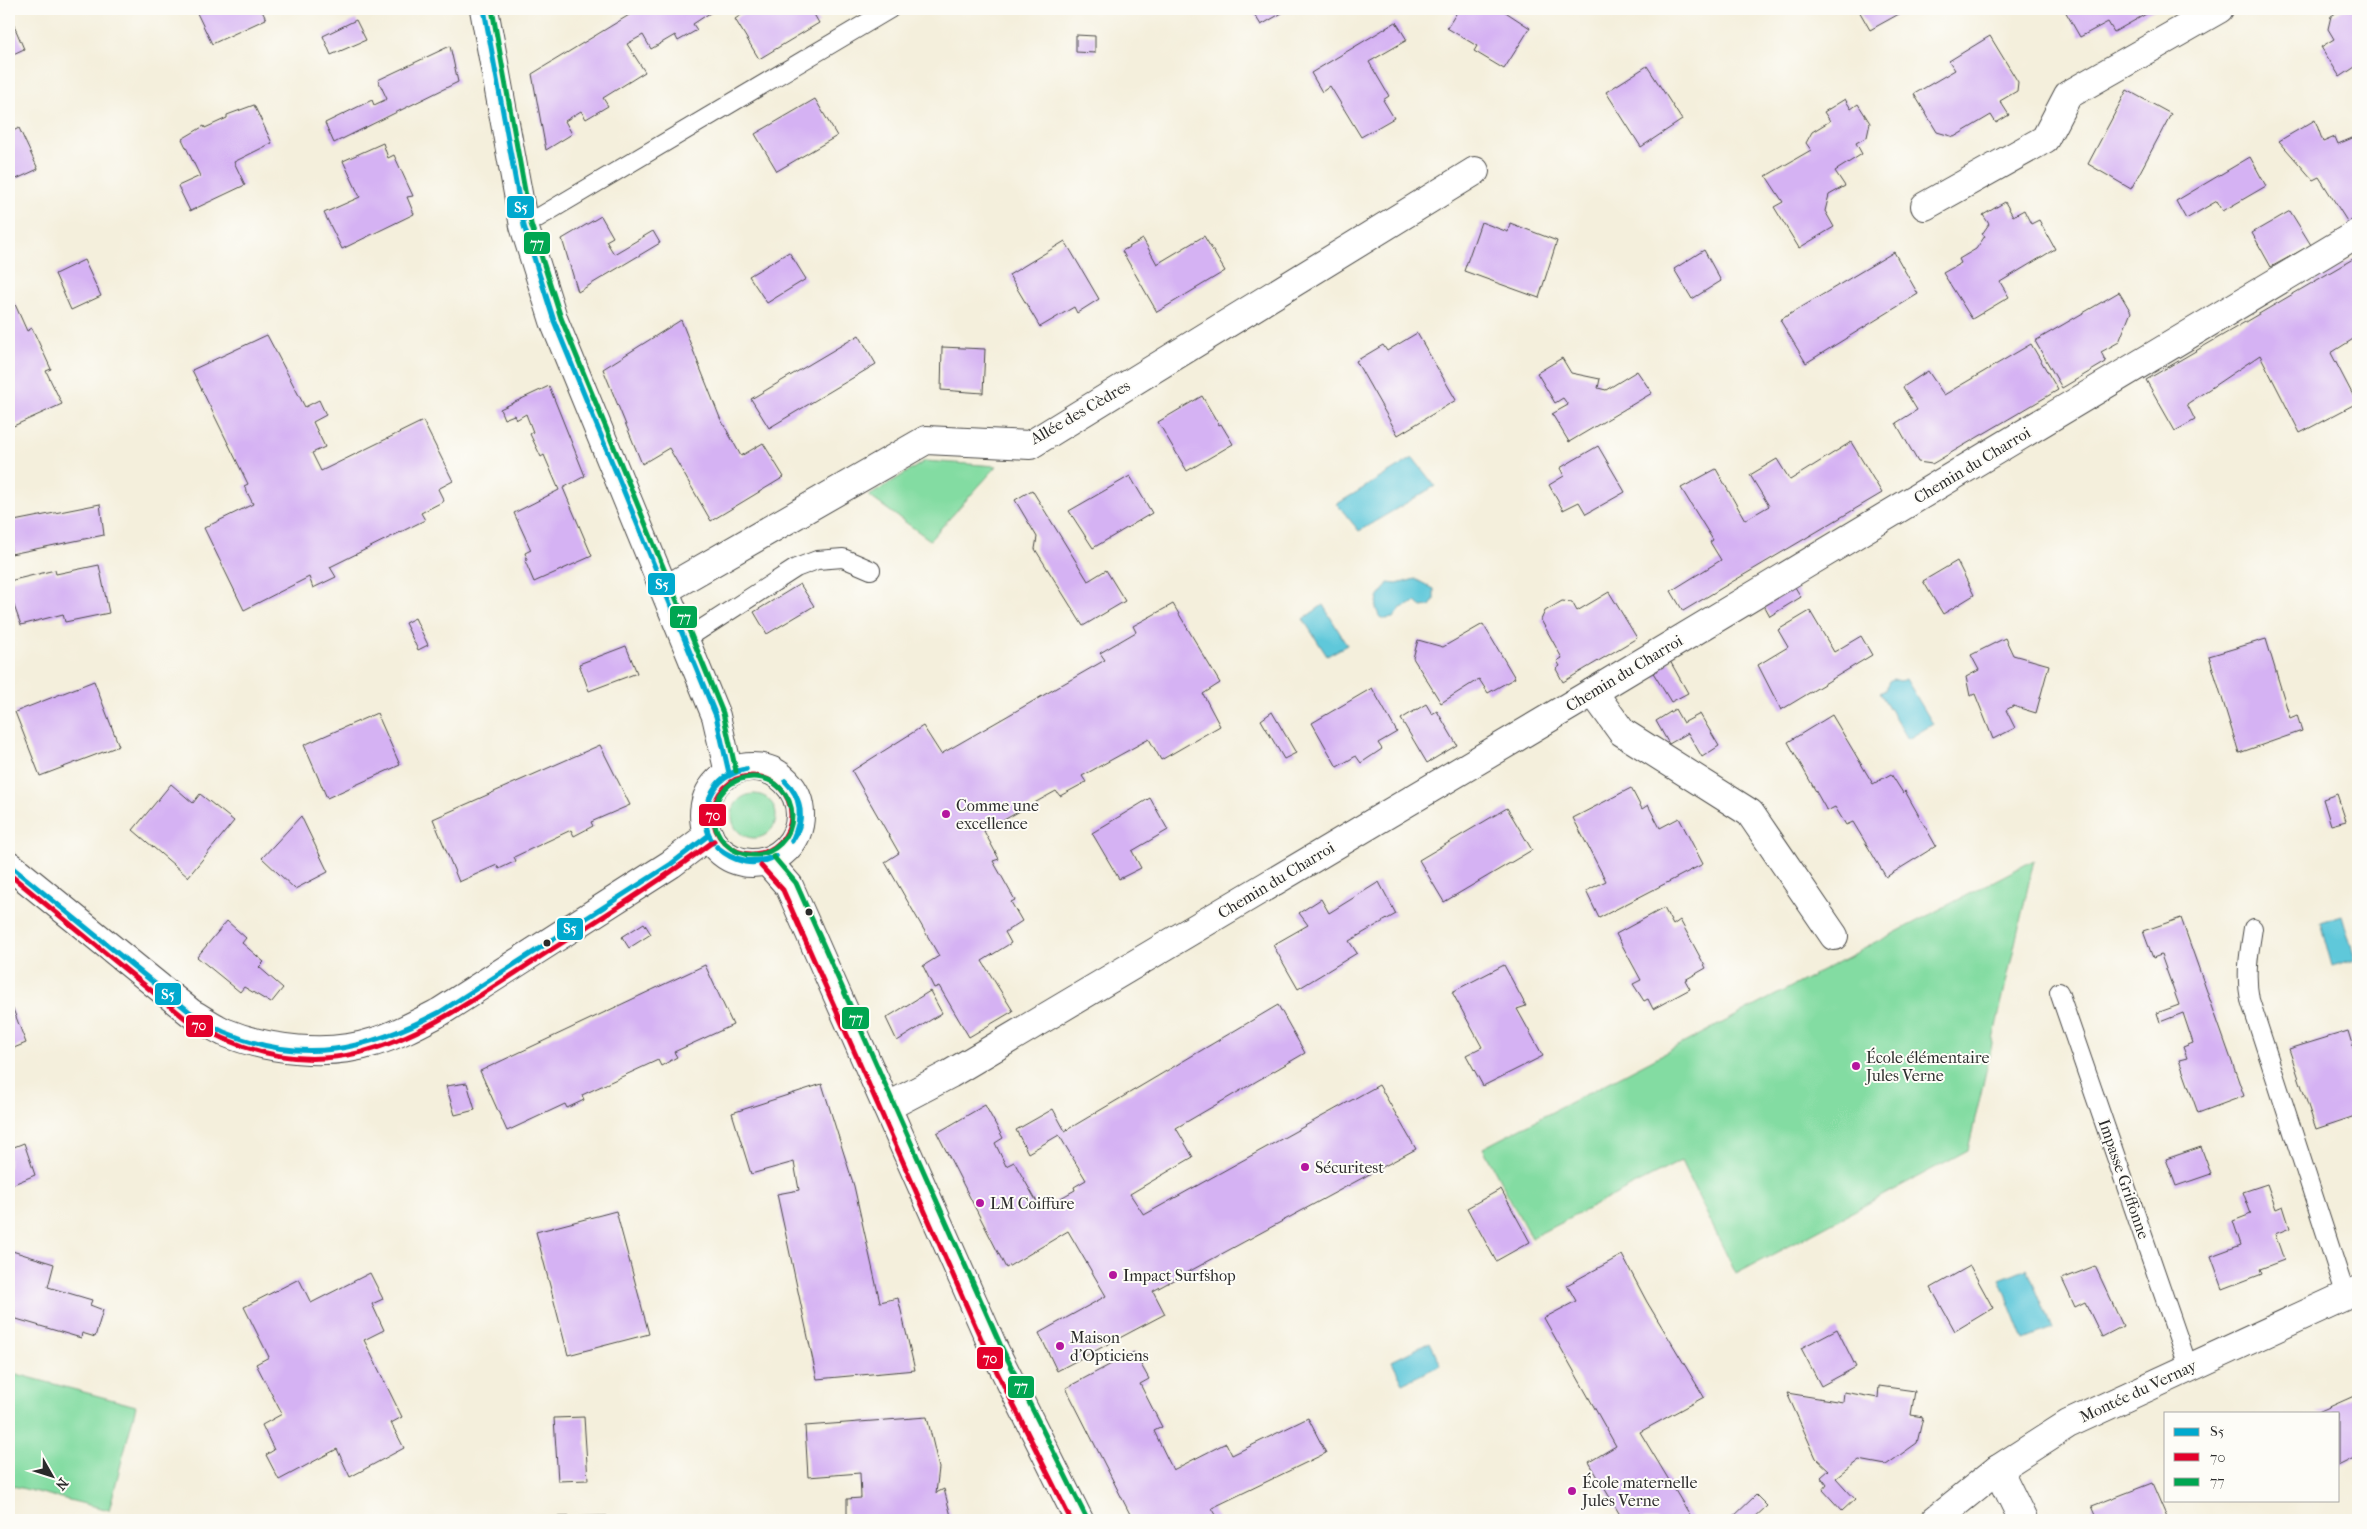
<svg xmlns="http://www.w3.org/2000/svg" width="2367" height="1529" font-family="'IM FELL French Canon',serif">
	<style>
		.green { fill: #83dca2; stroke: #578466 }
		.water { fill: #5fc8da; stroke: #457a82 }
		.building { fill: #d5b2f3 }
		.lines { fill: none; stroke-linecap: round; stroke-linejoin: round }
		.service-casing { stroke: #494846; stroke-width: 20 }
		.minor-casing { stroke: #494846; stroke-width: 30 }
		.primary-casing { stroke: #494846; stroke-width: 30 }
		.service { stroke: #fff; stroke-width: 18 }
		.minor { stroke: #fff; stroke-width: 28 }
		.primary { stroke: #fff; stroke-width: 28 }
		.bus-1-casing { stroke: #fdfcf7; stroke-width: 9 }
		.bus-2-casing { stroke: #fdfcf7; stroke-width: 9 }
		.bus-3-casing { stroke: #fdfcf7; stroke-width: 9 }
		.bus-1 { stroke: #00a9ce; stroke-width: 5 }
		.bus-2 { stroke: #e4002b; stroke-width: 5 }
		.bus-3 { stroke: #00a651; stroke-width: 5 }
		.poi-dot { fill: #b5179e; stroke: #fdfcf7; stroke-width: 2 }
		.bus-dot { fill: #2b2b2b; stroke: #fdfcf7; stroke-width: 2 }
		.labels { text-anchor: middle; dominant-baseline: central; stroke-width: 4; stroke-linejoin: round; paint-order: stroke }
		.street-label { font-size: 16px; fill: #2b2b2b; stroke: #fdfcf7 }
		.poi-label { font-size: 16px; fill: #2b2b2b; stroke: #fdfcf7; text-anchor: start }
		.line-badge { stroke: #fdfcf7; stroke-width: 2 }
		.badge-label { font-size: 14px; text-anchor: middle; font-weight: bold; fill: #fff }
	</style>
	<rect width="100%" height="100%" fill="#fdfcf7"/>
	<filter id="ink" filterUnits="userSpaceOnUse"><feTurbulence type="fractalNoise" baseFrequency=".02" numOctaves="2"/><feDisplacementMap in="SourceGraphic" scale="10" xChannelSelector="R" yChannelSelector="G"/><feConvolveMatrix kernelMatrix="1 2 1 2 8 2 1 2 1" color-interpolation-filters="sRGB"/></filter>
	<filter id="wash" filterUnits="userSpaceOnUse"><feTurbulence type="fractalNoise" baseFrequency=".0096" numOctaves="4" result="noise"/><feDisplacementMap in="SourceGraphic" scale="20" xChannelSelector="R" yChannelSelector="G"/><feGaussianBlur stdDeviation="1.12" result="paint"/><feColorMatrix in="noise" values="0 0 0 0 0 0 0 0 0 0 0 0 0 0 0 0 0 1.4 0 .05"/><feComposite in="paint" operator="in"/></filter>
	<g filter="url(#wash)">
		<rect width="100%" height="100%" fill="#f4efdc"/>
		<g class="green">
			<path d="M925 461 997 466 930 540 869 496Z"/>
			<circle cx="754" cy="816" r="22"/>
			<path d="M2034 860 1968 1150 1736 1274 1681 1161 1531 1238 1483 1148Z"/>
			<path d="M9 1372 136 1406 109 1510 9 1485Z"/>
		</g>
		<g class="water">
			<path d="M1413 458 1435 486 1359 531 1337 504Z"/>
			<path d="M1415 579 1434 589V600L1430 606 1422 607 1416 602 1401 608 1393 618 1385 619 1379 616 1376 608 1378 598 1388 583 1397 584Z"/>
			<path d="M1323 605 1347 645 1327 656 1303 619Z"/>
			<path d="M1893 679 1900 681 1906 679 1933 724 1908 739 1880 693 1885 690 1889 681Z"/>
			<path d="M2342 915 2355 959 2332 966 2320 922Z"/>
			<path d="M2027 1268 2052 1329 2024 1340 2000 1279Z"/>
			<path d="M1430 1342 1441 1365 1403 1383 1392 1361Z"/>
		</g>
		<g id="blocks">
			<g class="building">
				<path d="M195 9H261L266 19 212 44Z"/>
				<path d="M639 9H712L713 11 693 24 697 30 678 41 675 35 651 49 643 35 627 44 645 72 603 98 608 106 586 119 581 111 565 121 572 134 546 150 532 74Z"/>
				<path d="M750 9H811L819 23 759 59 735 19Z"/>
				<path d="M1251 9H1289L1261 25Z"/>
				<path d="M1459 9H1501L1530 28 1504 69 1474 51 1477 46 1447 28Z"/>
				<path d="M1858 9H1908L1870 30Z"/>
				<path d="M2064 9H2155L2114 32 2108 22 2080 37Z"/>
				<path d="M2343 9H2358V65L2340 77 2321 47 2334 39 2328 29 2331 16Z"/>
				<path d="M356 20 366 40 331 55 323 36Z"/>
				<path d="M12 21 24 49 9 56V22Z"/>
				<path d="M1396 22 1407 40 1369 62 1389 96 1383 100 1394 118 1361 137 1330 86 1322 92 1311 73Z"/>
				<path d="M1076 35 1095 36V53L1076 52Z"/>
				<path d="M1990 36 2018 82 2017 91 2000 101 2009 115 1996 123 1991 115 1954 137 1937 132 1914 94 1955 70 1949 61Z"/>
				<path d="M450 46 458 82 334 143 325 123 372 100 374 105 387 99 378 80Z"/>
				<path d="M1647 66 1682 120 1641 147 1606 92Z"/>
				<path d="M2127 90 2171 114 2131 189 2088 164Z"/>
				<path d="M815 99 837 136 777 171 755 134Z"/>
				<path d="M1845 99 1851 109 1858 104 1870 123 1867 137 1856 143 1862 154 1835 171 1845 186 1829 195 1825 211 1834 227 1799 248 1774 207 1783 202 1766 176 1811 150 1806 143 1812 132 1830 121 1824 112Z"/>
				<path d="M254 105 272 143 234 162 245 185 190 211 178 186 200 176 182 139 204 126 205 128 227 118V115Z"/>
				<path d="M2315 120 2323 142 2335 137 2338 144 2357 136 2358 225 2352 229 2319 177 2313 180 2279 141Z"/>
				<path d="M19 128 38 169 10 182 9 133Z"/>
				<path d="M383 143 388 158 394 155 413 196 407 197 414 214 342 249 324 213 360 197 343 161Z"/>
				<path d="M2250 157 2266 186 2223 211 2217 201 2186 219 2176 201Z"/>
				<path d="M2005 202 2013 216 2024 210 2031 224 2039 220 2055 249 2000 282 2009 297 1972 319 1943 273 1961 263 1959 259 1976 249 1985 236 1982 234 1989 224 1983 215Z"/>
				<path d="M2290 211 2311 245 2271 267 2252 233Z"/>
				<path d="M601 216 613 237 606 241 614 254 653 231 660 243 578 292 562 239Z"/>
				<path d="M1481 222 1508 232 1510 223 1557 241 1539 298 1464 271Z"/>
				<path d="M1204 236 1225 271 1157 312 1122 251 1143 239 1157 264Z"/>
				<path d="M1065 241 1099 299 1077 313 1074 307 1040 327 1009 275Z"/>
				<path d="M1704 250 1721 281 1692 299 1674 269Z"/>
				<path d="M789 252 806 279 767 303 749 276Z"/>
				<path d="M1894 252 1918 294 1806 363 1780 320Z"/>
				<path d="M2358 256V336L2331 353 2357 403 2300 433 2260 355 2187 404 2195 420 2175 431 2146 380Z"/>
				<path d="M84 260 101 296 71 310 55 274Z"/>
				<path d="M9 291 27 331 32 328 51 369 46 371 62 404 9 428Z"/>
				<path d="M2119 292 2131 312 2119 342 2101 352 2106 362 2062 388 2035 341Z"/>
				<path d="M681 320 720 418 741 456 763 443 784 477 711 521 669 448 642 464 603 369Z"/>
				<path d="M1417 333 1456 400 1398 435 1356 361 1383 345 1387 351Z"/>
				<path d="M267 335 305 407 319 400 326 415 313 422 325 447 312 453 321 471 423 421 453 481 438 489 444 501 421 513 425 520 330 567 336 577 313 588 309 577 244 610 204 528 253 504 244 486 248 484 192 370Z"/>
				<path d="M859 335 876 364 769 428 751 399Z"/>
				<path d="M2031 344 2058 390 1932 464 1918 462 1896 423 1917 410 1903 387 1928 371 1944 395Z"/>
				<path d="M942 347 985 349 983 393 941 390Z"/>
				<path d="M1562 358 1571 373 1600 379 1598 388 1606 390 1637 371 1652 393 1569 442 1552 414 1568 405 1563 398 1555 403 1537 373Z"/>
				<path d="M549 386 585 476 563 488 592 556 534 582 525 561 527 560 525 553 531 550 514 513 559 490 544 455 541 457 530 434 533 432 526 414 516 420 514 415 504 419 500 409Z"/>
				<path d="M1202 396 1219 425 1221 424 1233 444 1187 471 1158 422Z"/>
				<path d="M1851 442 1882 493 1683 611 1671 591 1721 560 1710 542 1713 540 1681 488 1716 469 1745 520 1769 506 1750 475 1777 459 1790 480Z"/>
				<path d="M1598 446 1625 492 1586 514 1579 502 1563 510 1549 485 1564 476 1560 468Z"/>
				<path d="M1130 476 1152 513 1093 548 1069 511Z"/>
				<path d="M1032 490 1088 581 1106 570 1125 601 1083 626 1035 549 1037 537 1015 500Z"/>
				<path d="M100 504 104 535 11 554 9 522Z"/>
				<path d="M1957 561 1974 595 1943 614 1923 581Z"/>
				<path d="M99 565 109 613 65 622 63 614 21 625 9 592V581L55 570 56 574Z"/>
				<path d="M800 584 814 606 767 634 754 612Z"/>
				<path d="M1795 587 1801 597 1770 616 1764 605Z"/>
				<path d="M1609 592 1637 638 1563 682 1556 669 1560 666 1557 661 1562 658 1541 620 1545 611 1562 601 1572 602 1577 611Z"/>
				<path d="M1173 604 1220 683 1203 694 1220 726 1161 760 1149 739 1082 776 1086 782 1060 796 1056 791 984 831 999 859 993 861 1015 900 1011 902 1022 921 1005 932 1011 943 982 961 1013 1011 969 1037 939 986 934 988 923 966 939 956 885 862 899 853 852 771 923 726 941 754 1105 660 1100 653 1136 632 1133 626Z"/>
				<path d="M1810 611 1834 652 1861 636 1872 655 1781 710 1758 665 1788 647 1778 630Z"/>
				<path d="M415 618 428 645 418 650 405 623Z"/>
				<path d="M1483 624 1515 678 1488 693 1479 679 1441 703 1413 658 1418 640 1443 647Z"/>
				<path d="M2005 638 2013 655 2049 665 2036 713 2013 706 2006 710 2015 728 1993 739 1975 694 1970 696 1966 677 1979 670 1971 655Z"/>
				<path d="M2266 639 2290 718 2297 715 2302 731 2239 753 2209 656Z"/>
				<path d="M626 646 637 673 589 691 579 664Z"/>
				<path d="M1670 661 1688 693 1671 702 1652 671Z"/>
				<path d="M94 681 119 746 40 776 15 712Z"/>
				<path d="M1372 688 1397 732 1378 743 1382 749 1361 763 1356 756 1337 767 1312 723Z"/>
				<path d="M1426 704 1432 714 1437 711 1457 745 1427 763 1401 719Z"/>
				<path d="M1675 709 1683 723 1700 714 1719 746 1702 757 1688 733 1669 744 1656 721Z"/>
				<path d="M1272 712 1296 753 1284 759 1261 720Z"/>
				<path d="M377 713 400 765 327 798 304 745Z"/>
				<path d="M1832 715 1873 784 1891 774 1903 793 1905 791 1936 846 1886 877 1853 822 1846 825 1835 807 1827 811 1788 742Z"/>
				<path d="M600 745 630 805 591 822 593 826 574 836 571 830 514 857 516 861 499 869 497 865 459 882 433 819Z"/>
				<path d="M171 784 193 803 200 794 234 821 188 877 133 830Z"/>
				<path d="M1631 788 1642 809 1648 805 1660 828 1679 818 1703 864 1599 918 1586 891 1606 881 1573 818Z"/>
				<path d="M2337 794 2346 821 2331 825 2323 799Z"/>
				<path d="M1150 798 1168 830 1132 851 1141 868 1119 879 1092 833Z"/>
				<path d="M1507 808 1532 850 1444 902 1419 860Z"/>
				<path d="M301 816 328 872 295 889 262 858Z"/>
				<path d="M1379 882 1396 914 1349 941 1357 953 1298 989 1273 945 1308 925 1299 913 1321 899 1329 913Z"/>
				<path d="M1664 908 1673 925 1680 920 1706 968 1685 980 1690 989 1653 1009 1648 999 1644 1001 1633 984 1641 980 1616 934Z"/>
				<path d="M2181 918 2244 1096 2198 1113 2179 1060 2187 1058 2183 1047 2193 1043 2183 1013 2160 1022 2157 1013 2179 1005 2161 955 2153 958 2143 931Z"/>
				<path d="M227 921 246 938 242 943 264 962 259 967 283 988 271 1003 244 987 240 992 197 957Z"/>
				<path d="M644 923 651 934 629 948 622 937Z"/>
				<path d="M705 965 733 1025 674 1052 677 1057 661 1066 658 1060 582 1095 584 1100 567 1108 565 1104 507 1131 480 1071Z"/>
				<path d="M1504 965 1526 1006 1517 1009 1543 1056 1483 1086 1466 1055 1482 1047 1452 992Z"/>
				<path d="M930 991 942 1013 897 1041 886 1018Z"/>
				<path d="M1278 1005 1305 1053 1176 1128 1193 1157 1130 1194 1144 1215 1379 1085 1416 1149 1153 1291 1165 1314 1057 1371 1039 1333 1106 1296 1068 1231 1006 1268 937 1133 985 1105 1003 1138 995 1143 1006 1166 1014 1162 1041 1209 1075 1190 1074 1187 1086 1180 1059 1135 1028 1153 1016 1130 1053 1109 1065 1131Z"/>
				<path d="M13 1009 26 1043 9 1050V1011Z"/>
				<path d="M2348 1031 2358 1064V1115L2316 1129 2289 1049Z"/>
				<path d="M467 1083 475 1110 455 1115 446 1086Z"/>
				<path d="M822 1084 854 1186 880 1302 898 1298 915 1370 817 1379 777 1194 799 1190 794 1162 751 1174 732 1113Z"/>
				<path d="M24 1143 35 1175 9 1186V1149Z"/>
				<path d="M2201 1147 2211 1174 2176 1186 2166 1159Z"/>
				<path d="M2267 1184 2276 1209 2283 1206 2290 1228 2275 1234 2284 1260 2260 1269 2262 1274 2223 1289 2211 1256 2241 1245 2233 1221 2251 1214 2243 1192Z"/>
				<path d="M1501 1189 1530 1242 1496 1261 1467 1208Z"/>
				<path d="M616 1211 649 1334 568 1355 536 1232Z"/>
				<path d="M9 1250 54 1264 48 1287 92 1300 90 1305 103 1310 95 1337 82 1333 81 1338 13 1318 15 1311 9 1309Z"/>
				<path d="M1622 1255 1647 1302 1704 1397 1640 1432 1693 1520H1623L1589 1462 1616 1446 1544 1318 1576 1301 1567 1285Z"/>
				<path d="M1970 1266 1993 1308 1955 1331 1931 1288Z"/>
				<path d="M2095 1266 2123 1326 2102 1337 2085 1302 2075 1307 2062 1279Z"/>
				<path d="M370 1273 383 1299 372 1304 384 1330 364 1340 402 1417 391 1423 404 1448 350 1477 337 1449 279 1480 266 1455 274 1450 262 1425 282 1414 256 1364 269 1357 244 1307 299 1279 311 1303Z"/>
				<path d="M1837 1329 1856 1367 1821 1386 1801 1348Z"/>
				<path d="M1134 1352 1149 1379 1140 1384 1162 1427 1154 1431 1173 1470 1226 1443 1232 1455 1308 1418 1326 1453 1212 1508 1219 1520H1133L1066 1388Z"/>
				<path d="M1879 1386 1915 1391 1911 1415 1923 1417 1917 1443 1886 1465 1859 1460 1836 1478 1855 1499 1842 1511 1823 1490 1827 1485 1821 1477 1829 1470 1816 1458 1787 1393 1843 1402 1844 1392 1878 1398Z"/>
				<path d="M2354 1396 2358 1406V1456L2338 1466V1413H2316Z"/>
				<path d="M584 1417 588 1480 558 1481 554 1418Z"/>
				<path d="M927 1417 939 1468 936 1493 944 1489 952 1520H847V1499L861 1498 860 1473 808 1477 805 1426Z"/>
				<path d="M2152 1483 2168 1520H2098L2092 1506Z"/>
				<path d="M1756 1495 1767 1506 1752 1520H1730Z"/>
				<path d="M607 1516V1520H550V1517Z"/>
			</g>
		</g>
	</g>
	<g filter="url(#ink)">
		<use href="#blocks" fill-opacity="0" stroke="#494846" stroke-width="1"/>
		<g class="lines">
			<defs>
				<g id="service">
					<path d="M524 226 890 9"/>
					<path d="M686 639 796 568 817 560 843 558 871 570"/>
					<path d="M2253 928C2249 953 2245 975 2250 1000L2346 1296"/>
					<path d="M2059 992 2188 1366"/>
				</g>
				<g id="minor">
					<path d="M1925 206 2045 139 2068 95 2219 9"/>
					<path d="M665 590 926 440 1030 445 1475 171"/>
					<path d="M1593 692 1622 732 1750 813 1834 936"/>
					<path d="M9 865 191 1013C202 1019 213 1027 224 1032 267 1050 329 1057 374 1042 397 1035 419 1023 440 1012L671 864 709 835"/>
					<path d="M887 1107 950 1074 1593 692 2358 233"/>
					<path d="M1998 1469 2023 1520"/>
					<path d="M1935 1520 1998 1469 2068 1424 2358 1290"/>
				</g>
				<g id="primary">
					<path d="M484 9 524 226 554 321 716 716 729 773"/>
					<circle cx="752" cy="815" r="48"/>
					<path d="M767 861 789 886 993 1347 1079 1520"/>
				</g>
			</defs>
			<use href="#service" class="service-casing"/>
			<use href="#minor" class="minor-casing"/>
			<use href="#primary" class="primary-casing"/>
			<use href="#service" class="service"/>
			<use href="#minor" class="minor"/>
			<use href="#primary" class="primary"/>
			<defs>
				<g id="bus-1">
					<path d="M484 9 524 226 554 321 716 716 729 773"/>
					<path d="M785 781C802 797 806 822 792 841"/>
					<path d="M785 781C804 799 802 820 792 841"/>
					<path d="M710 797C703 814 704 827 713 843"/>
					<path d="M710 797C716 780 730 771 746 769"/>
					<path d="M710 797C718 780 729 774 746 769"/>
					<path d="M717 847C736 862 754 864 776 856"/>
					<path d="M717 847C734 863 755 868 776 856"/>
					<path d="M9 865 191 1013C202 1019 212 1027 224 1032 304 1066 367 1050 440 1012L671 864 709 835"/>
				</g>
				<g id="bus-2">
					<circle cx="752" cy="815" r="39"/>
					<path d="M761 866 783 890 986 1350 1071 1520"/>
					<path d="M9 874 186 1019C331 1106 421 1033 543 955 601 918 659 882 714 841"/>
				</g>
				<g id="bus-3">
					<path d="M492 9 531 224 561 318 723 713 736 771"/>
					<circle cx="753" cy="816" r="39"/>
					<path d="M773 856 796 883 1000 1344 1086 1517"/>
				</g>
			</defs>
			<use href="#bus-1" class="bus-1-casing"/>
			<use href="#bus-2" class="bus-2-casing"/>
			<use href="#bus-3" class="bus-3-casing"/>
			<use href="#bus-1" class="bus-1"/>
			<use href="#bus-2" class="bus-2"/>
			<use href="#bus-3" class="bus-3"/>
		</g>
	</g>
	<g class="poi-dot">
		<circle cx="946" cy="814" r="5"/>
		<circle cx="1856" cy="1066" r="5"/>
		<circle cx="1305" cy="1167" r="5"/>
		<circle cx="980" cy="1203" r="5"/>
		<circle cx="1113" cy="1275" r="5"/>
		<circle cx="1060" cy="1346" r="5"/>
		<circle cx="1572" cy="1491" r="5"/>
	</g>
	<g class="bus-dot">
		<circle cx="809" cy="912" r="4.5"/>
		<circle cx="547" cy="943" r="4.5"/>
	</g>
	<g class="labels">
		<g class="street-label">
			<text transform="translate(1080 412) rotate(-30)">Allée des Cèdres</text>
			<text transform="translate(1972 465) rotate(-31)">Chemin du Charroi</text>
			<text transform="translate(1624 673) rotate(-31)">Chemin du Charroi</text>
			<text transform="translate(1276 880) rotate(-31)">Chemin du Charroi</text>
			<text transform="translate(2124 1179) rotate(71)">Impasse Griffonne</text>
			<text transform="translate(2138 1391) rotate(-25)">Montée du Vernay</text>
		</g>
		<g class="poi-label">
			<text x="956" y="805">Comme une<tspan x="956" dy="18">excellence</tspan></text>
			<text x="1866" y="1057">École élémentaire<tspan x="1866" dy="18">Jules Verne</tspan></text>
			<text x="1315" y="1167">Sécuritest</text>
			<text x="990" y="1203">LM Coiffure</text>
			<text x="1123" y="1275">Impact Surfshop</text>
			<text x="1070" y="1337">Maison<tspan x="1070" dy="18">d'Opticiens</tspan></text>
			<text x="1582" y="1482">École maternelle<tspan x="1582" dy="18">Jules Verne</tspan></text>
		</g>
	</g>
	<g class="line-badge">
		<rect x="506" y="195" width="29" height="24" rx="5" fill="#00a9ce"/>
		<rect x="523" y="231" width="28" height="24" rx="5" fill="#00a651"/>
		<rect x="647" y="572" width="29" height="24" rx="5" fill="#00a9ce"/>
		<rect x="669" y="605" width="29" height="24" rx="5" fill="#00a651"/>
		<rect x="698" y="803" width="29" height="24" rx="5" fill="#e4002b"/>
		<rect x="556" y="917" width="28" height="24" rx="5" fill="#00a9ce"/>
		<rect x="154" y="982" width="28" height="24" rx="5" fill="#00a9ce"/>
		<rect x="841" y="1006" width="29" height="24" rx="5" fill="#00a651"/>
		<rect x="185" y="1014" width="29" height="24" rx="5" fill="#e4002b"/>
		<rect x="976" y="1346" width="28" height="24" rx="5" fill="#e4002b"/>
		<rect x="1007" y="1375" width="28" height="24" rx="5" fill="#00a651"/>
	</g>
	<g class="badge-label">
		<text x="521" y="212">S5</text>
		<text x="537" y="248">77</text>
		<text x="662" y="589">S5</text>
		<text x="684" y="622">77</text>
		<text x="713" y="820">70</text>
		<text x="570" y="933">S5</text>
		<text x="168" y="999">S5</text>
		<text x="856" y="1023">77</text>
		<text x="199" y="1030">70</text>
		<text x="990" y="1363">70</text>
		<text x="1021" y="1391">77</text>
	</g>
	<rect width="2367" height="1529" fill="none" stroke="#fdfcf7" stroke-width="30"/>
	<rect x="2164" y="1412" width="175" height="90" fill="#fdfcf7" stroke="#a9a8a5"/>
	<rect x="2174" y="1428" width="25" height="8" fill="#00a9ce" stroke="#a9a8a5"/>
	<text x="2210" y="1436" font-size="15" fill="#2b2b2b">S5</text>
	<rect x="2174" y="1453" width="25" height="8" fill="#e4002b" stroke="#a9a8a5"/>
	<text x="2210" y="1462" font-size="15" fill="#2b2b2b">70</text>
	<rect x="2174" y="1478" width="25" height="8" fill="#00a651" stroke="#a9a8a5"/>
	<text x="2210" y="1486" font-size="15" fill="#2b2b2b">77</text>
	<g transform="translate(52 1476) rotate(129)" stroke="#fdfcf7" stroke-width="4" paint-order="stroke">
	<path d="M0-4L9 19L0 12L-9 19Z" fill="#2b2b2b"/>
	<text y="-8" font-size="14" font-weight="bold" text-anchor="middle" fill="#2b2b2b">N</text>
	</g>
</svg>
